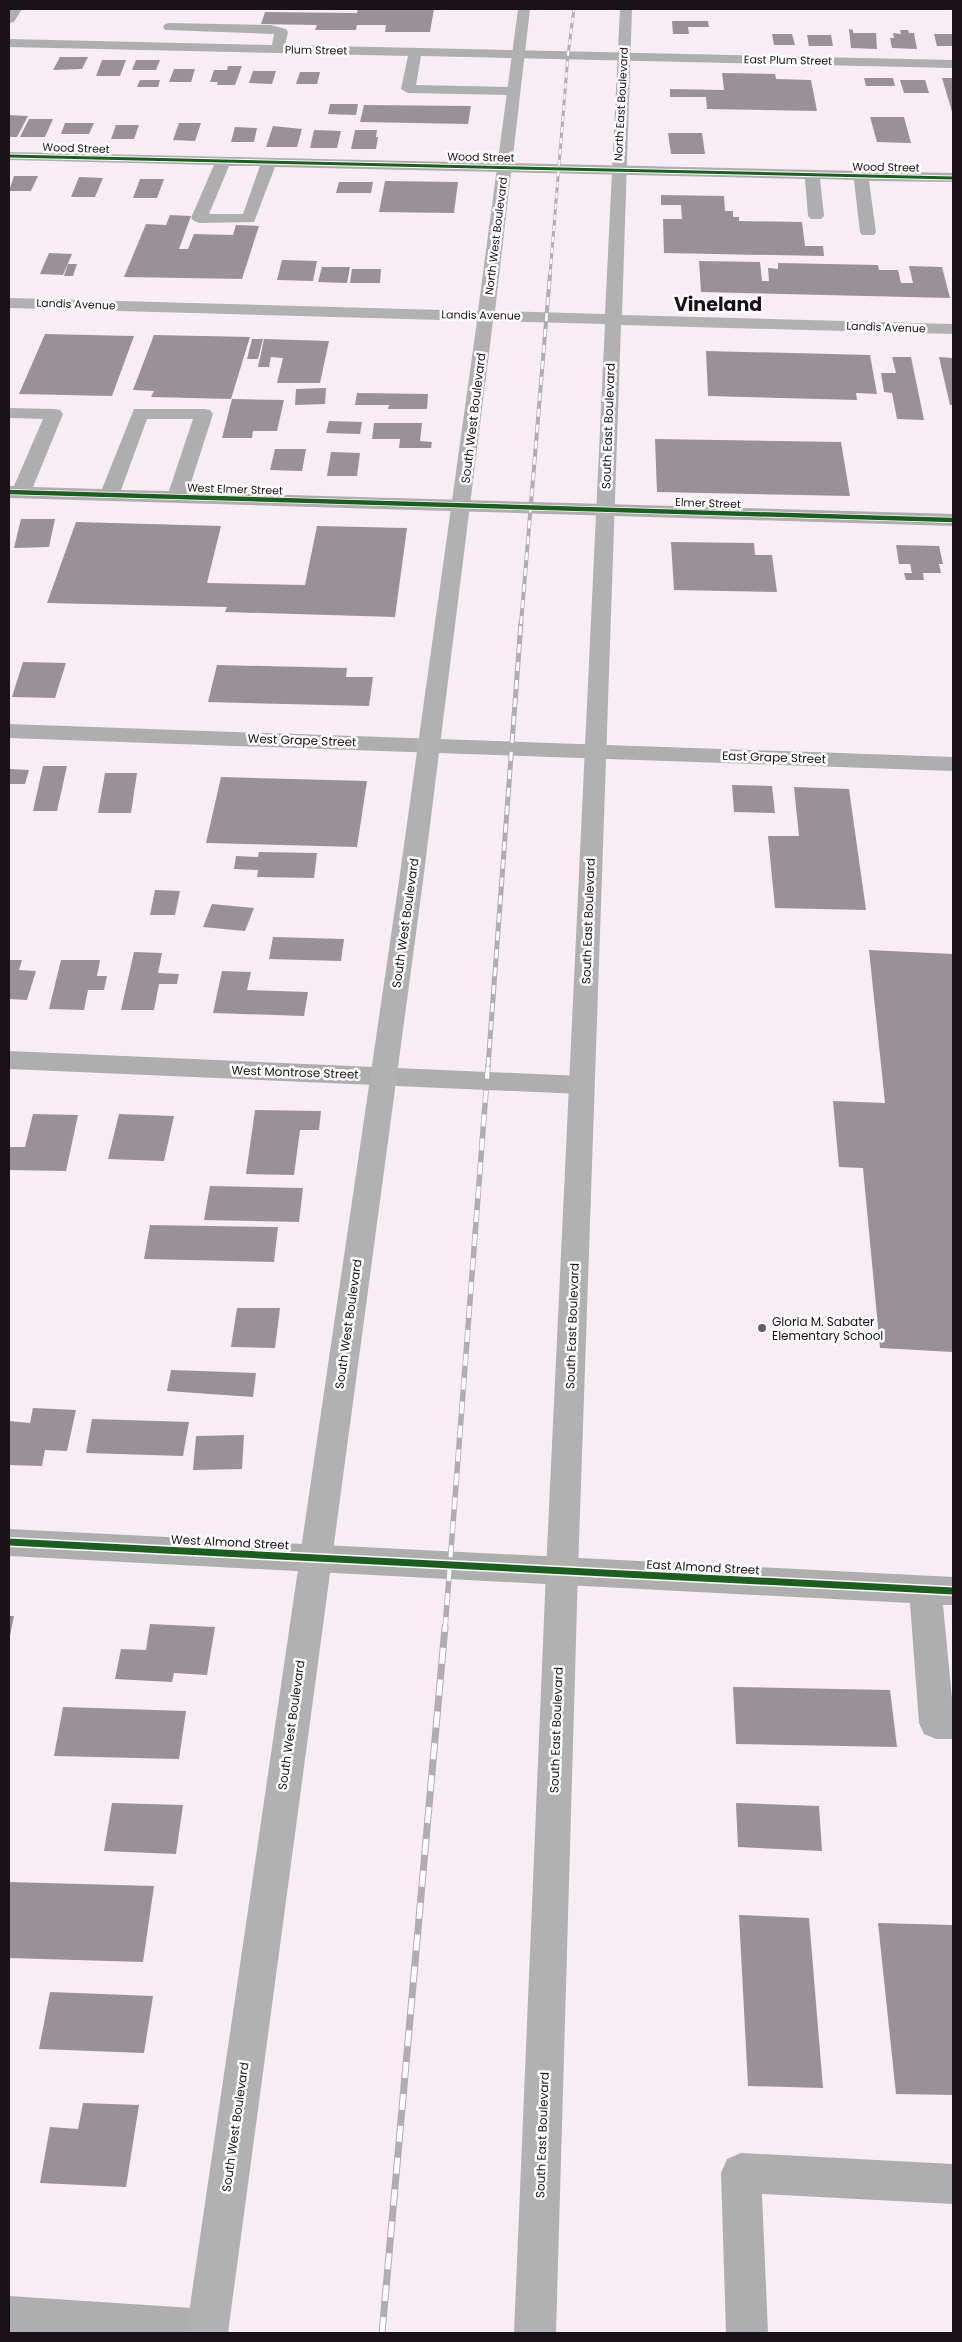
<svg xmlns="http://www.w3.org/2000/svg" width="962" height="2342" font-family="Poppins,sans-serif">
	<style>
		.building { fill: #999098 }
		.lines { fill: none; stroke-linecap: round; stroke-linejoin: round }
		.minor { fill: #aeaeae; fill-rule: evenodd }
		.major { fill: #b2b1b2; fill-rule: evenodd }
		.rail-far4-casing { stroke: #b1acb0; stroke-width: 3 }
		.rail-far3-casing { stroke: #b1acb0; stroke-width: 4 }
		.rail-far2-casing { stroke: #b1acb0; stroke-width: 5 }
		.rail-far1-casing { stroke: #b1acb0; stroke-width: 5.5 }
		.rail-casing { stroke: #b1acb0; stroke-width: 7 }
		.rail-far4 { stroke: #fdfdfd; stroke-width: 2; stroke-dasharray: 5.5; stroke-linecap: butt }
		.rail-far3 { stroke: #fdfdfd; stroke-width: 2.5; stroke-dasharray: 8; stroke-linecap: butt }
		.rail-far2 { stroke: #fdfdfd; stroke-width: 3; stroke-dasharray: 9; stroke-linecap: butt }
		.rail-far1 { stroke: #fdfdfd; stroke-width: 4; stroke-dasharray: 12; stroke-linecap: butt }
		.rail { stroke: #fdfdfd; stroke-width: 5; stroke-dasharray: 16; stroke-linecap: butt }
		.cycleway-far2-casing { stroke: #fdfdfd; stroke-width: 5 }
		.cycleway-far1-casing { stroke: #fdfdfd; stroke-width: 6 }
		.cycleway-casing { stroke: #fdfdfd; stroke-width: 10 }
		.cycleway-far2 { stroke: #1b5e20; stroke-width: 3 }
		.cycleway-far1 { stroke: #1b5e20; stroke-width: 4.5 }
		.cycleway { stroke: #1b5e20; stroke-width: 7 }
		.poi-dot { fill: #685d65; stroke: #fdfdfd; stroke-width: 2 }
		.labels { text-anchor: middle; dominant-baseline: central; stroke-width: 5; stroke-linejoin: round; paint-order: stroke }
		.far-street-label { font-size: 11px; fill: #1a1018; stroke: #fdfdfd }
		.street-label { font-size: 12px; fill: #1a1018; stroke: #fdfdfd }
		.poi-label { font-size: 12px; fill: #1a1018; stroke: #fdfdfd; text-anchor: start }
		.far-town-label { font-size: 19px; font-weight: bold; fill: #1a1018; stroke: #fdfdfd }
	</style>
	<rect width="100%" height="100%" fill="#f8edf5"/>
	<g class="building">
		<path d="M358 9H434L430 32H385L386 25H357L356 30H315L317 25 261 24 265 12 357 13Z"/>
		<path d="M672 21H708L709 27H688L689 34H673Z"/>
		<path d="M849 29 853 30V33H876L877 49 851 48Z"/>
		<path d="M900 30H908L909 33H914L917 49 892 48 890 38H894L893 33 901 34Z"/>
		<path d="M772 34H792L795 45H774Z"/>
		<path d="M934 34H953V46H937Z"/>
		<path d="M807 35H831L833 46H809Z"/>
		<path d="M60 57H88L82 69 53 70Z"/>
		<path d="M102 60H126L120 76H96Z"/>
		<path d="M136 60H160L156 70H132Z"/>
		<path d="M228 66H242L235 85H217L218 82H210L214 70H227Z"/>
		<path d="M174 69H195L191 82H169Z"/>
		<path d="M253 71H276L272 84 249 83Z"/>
		<path d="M300 72H320L317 84H296Z"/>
		<path d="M722 73 775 74 776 79 811 80 817 111 707 109 706 97H670V89L724 90Z"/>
		<path d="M864 78H893L895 86H866Z"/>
		<path d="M942 78H953V115Z"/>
		<path d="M140 80H160L158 87H137Z"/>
		<path d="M900 80H925L929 93H904Z"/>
		<path d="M330 104H358L356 115 328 114Z"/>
		<path d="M364 105 471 106 468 124 360 122Z"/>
		<path d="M9 115 28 116 17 137H9Z"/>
		<path d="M870 117H904L911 143 877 142Z"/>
		<path d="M29 119H53L45 137H20Z"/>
		<path d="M65 123H94L89 134H61Z"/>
		<path d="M179 123H201L195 141 173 140Z"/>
		<path d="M116 125H139L134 139H111Z"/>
		<path d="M273 126 302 129 297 147H266Z"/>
		<path d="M235 127 257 128 254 142H231Z"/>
		<path d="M314 130 341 131 337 148H310Z"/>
		<path d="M355 130H377L376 137H378L376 149H351Z"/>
		<path d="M668 133H702L705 154H671Z"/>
		<path d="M14 176H38L31 191H9Z"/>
		<path d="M79 177 103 178 95 197H71Z"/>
		<path d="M140 179H164L157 198H133Z"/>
		<path d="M385 181 458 182 454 213 379 212Z"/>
		<path d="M339 182H373L371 193H336Z"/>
		<path d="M661 195 724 196 725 211H733V217H739V221L802 222 805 246H823L824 256 664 253 663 219H682L681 205H661Z"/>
		<path d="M170 215 191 216 179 249H188L194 234 233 235 236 225 259 226 242 279 124 277 146 224 166 225Z"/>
		<path d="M49 253 72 254 63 275 40 274Z"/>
		<path d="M282 260 317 261 313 281 277 280Z"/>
		<path d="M699 261 760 262 762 281H769L768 268 778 269V263L878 265 879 270H898L901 283H913L909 266 942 267 950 298 701 292Z"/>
		<path d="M68 264H77L73 276H64Z"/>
		<path d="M322 267H350L347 283 318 282Z"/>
		<path d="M352 269H381L380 283H350Z"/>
		<path d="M45 334 134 336 112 396 19 394Z"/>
		<path d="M154 335 250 337 231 399 151 397 154 391 133 390Z"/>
		<path d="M252 339H263L258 359H247Z"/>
		<path d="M264 339 329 341 320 383H277L283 358 271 357 269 367H258Z"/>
		<path d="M706 351 870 355 877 394 856 393 857 400 708 396Z"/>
		<path d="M892 357H911L924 420 897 419 892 393 884 392 881 373H896Z"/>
		<path d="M939 357 953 358V405H950Z"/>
		<path d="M326 388 325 404 295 405 296 389Z"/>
		<path d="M357 393 428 394 427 409H388L389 405H355Z"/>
		<path d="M232 399 284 400 277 431H253L252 438H222Z"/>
		<path d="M329 421 362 422 360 434 326 433Z"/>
		<path d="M374 423H422L420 441 432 442 431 448H399L400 439H372Z"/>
		<path d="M655 439 841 442 850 496 657 492Z"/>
		<path d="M275 449H306L302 471 270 470Z"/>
		<path d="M331 452 360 453 357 476H327Z"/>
		<path d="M21 519H55L49 547 14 548Z"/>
		<path d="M76 522 221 526 207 583 305 585 317 526 407 528 395 617 225 612 227 607 47 603Z"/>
		<path d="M671 542 754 543 755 555H772L777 592 674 590Z"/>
		<path d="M896 545 939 546 943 564H939L941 573H923L924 580H906L904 573H912L910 564H899Z"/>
		<path d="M23 662 66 663 55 698 12 697Z"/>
		<path d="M217 665 347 668 346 677H373L369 706 208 702Z"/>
		<path d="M43 766H67L57 811H33Z"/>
		<path d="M9 769 29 770 25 784H9Z"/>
		<path d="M105 773H137L131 813H98Z"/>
		<path d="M221 777 367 781 357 847 206 843Z"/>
		<path d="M732 785 772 786 775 813 734 812Z"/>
		<path d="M794 787 849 789 866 910 775 908 768 836H799Z"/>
		<path d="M259 852 317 853 314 878 257 877 258 870 234 869 236 856 258 857Z"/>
		<path d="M155 890 180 891 175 915H150Z"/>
		<path d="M212 904 254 908 245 931 203 927Z"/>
		<path d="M273 937 344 939 341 961 269 959Z"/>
		<path d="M869 950 953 954V1352L880 1348 863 1168 839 1167 833 1101 885 1103Z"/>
		<path d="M134 952 162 953 158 973 179 974 177 984H159L154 1010H121Z"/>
		<path d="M9 960H22L19 970 36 971 27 1000 9 999Z"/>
		<path d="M61 960H100L97 976H107L104 990H88L84 1010 49 1009Z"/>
		<path d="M222 971 251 972 247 990 308 992 304 1016 213 1013Z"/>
		<path d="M255 1110 321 1111 319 1130H300L294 1175 246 1174Z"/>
		<path d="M33 1114 78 1115 66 1171 9 1170V1147H25Z"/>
		<path d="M119 1114 174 1116 164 1161 108 1159Z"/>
		<path d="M210 1186 303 1188 299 1222 204 1220Z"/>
		<path d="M150 1225 278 1227 274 1262 144 1259Z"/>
		<path d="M237 1308H280L275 1348 231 1347Z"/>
		<path d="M171 1370 256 1373 253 1397 167 1391Z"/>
		<path d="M33 1408 76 1410 67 1451 45 1450 42 1466 9 1465V1421L30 1423Z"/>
		<path d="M92 1419 189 1422 183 1456 86 1453Z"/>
		<path d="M244 1435 242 1469 193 1470 196 1436Z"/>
		<path d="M9 1616H14L10 1636H9Z"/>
		<path d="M150 1624 215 1627 207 1675 174 1673 172 1682 115 1679 121 1649 146 1650Z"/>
		<path d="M733 1687 890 1690 897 1747 736 1744Z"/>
		<path d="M63 1707 186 1711 179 1759 54 1756Z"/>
		<path d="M112 1803 183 1805 176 1854 104 1851Z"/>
		<path d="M736 1803 819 1806 822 1851 738 1847Z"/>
		<path d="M9 1882 154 1886 143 1962 9 1958Z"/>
		<path d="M739 1915 809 1918 823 2088 748 2086Z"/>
		<path d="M878 1923 953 1925V2095L896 2094Z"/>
		<path d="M50 1992 153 1996 144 2053 39 2049Z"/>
		<path d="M83 2103 139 2105 126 2187 40 2183 50 2127 78 2129Z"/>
	</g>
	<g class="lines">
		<g class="minor">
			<path d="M10 9H22L14 22 9 23Z"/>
			<path d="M170 23 270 25 286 29 288 32 285 45 953 60V68L421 56 416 85 514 87 521 91 514 95 408 93 401 89 408 56 9 47V39L272 45 274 34 165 30 163 27 165 24Z"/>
			<path d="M9 152 953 173V182L869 181 876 232 874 235H862L860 232 854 180 820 179 824 216 821 219H811L808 216 805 179 275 167 254 222 199 223 194 221 191 218 214 165 9 160ZM229 166H260L243 214H209Z"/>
			<path d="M9 408 54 409 60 410 63 414 33 487 102 489 134 409H204L210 410 213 414 188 492 953 514V526L9 498V486H14L43 419 9 418ZM147 419H193L169 491 121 490Z"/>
			<path d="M9 724 953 757V771L9 738Z"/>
			<path d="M9 1051 581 1076 590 1079 594 1085 590 1091 581 1094 9 1069Z"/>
			<path d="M9 1529 953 1577V1605H943L953 1709V1739H936L924 1734 919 1723 910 1603 9 1556Z"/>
			<path d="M741 2153 953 2164V2204L762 2194 768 2333H726L721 2173 727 2159Z"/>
			<path d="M9 2296 207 2309 222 2315 228 2330 227 2333H9Z"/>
		</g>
		<path class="major" d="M518 9H530L495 311 605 314 620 9H632L622 315 953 324V334L621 325 578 1571 556 2333H514L546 1571 605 324 493 321 423 881 228 2333H186L399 881 477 321 9 308V298L478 311Z"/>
		<defs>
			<path id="rail-far4" d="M550 275 568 55 574 9"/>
			<path id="rail-far3" d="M521 624 550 274"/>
			<path id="rail-far2" d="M488 1066 521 622"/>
			<path id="rail-far1" d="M445 1629 488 1065"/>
			<path id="rail" d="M382 2333 445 1627"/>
		</defs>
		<use href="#rail-far4" class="rail-far4-casing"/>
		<use href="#rail-far3" class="rail-far3-casing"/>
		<use href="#rail-far2" class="rail-far2-casing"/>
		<use href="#rail-far1" class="rail-far1-casing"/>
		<use href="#rail" class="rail-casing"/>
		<use href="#rail-far4" class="rail-far4"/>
		<use href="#rail-far3" class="rail-far3"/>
		<use href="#rail-far2" class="rail-far2"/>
		<use href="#rail-far1" class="rail-far1"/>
		<use href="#rail" class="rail"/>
		<defs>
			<path id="cycleway-far2" d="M9 156 953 178"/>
			<path id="cycleway-far1" d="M9 492 953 520"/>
			<path id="cycleway" d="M9 1542 953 1591"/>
		</defs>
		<use href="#cycleway-far2" class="cycleway-far2-casing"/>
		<use href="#cycleway-far1" class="cycleway-far1-casing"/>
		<use href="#cycleway" class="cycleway-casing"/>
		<use href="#cycleway-far2" class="cycleway-far2"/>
		<use href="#cycleway-far1" class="cycleway-far1"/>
		<use href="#cycleway" class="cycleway"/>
	</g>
	<circle class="poi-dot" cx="762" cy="1328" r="5"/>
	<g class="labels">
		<g class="far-street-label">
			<text transform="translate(316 50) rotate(1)">Plum Street</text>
			<text transform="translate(788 60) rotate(1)">East Plum Street</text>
			<text transform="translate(621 104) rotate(-87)">North East Boulevard</text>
			<text transform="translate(76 148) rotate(2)">Wood Street</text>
			<text transform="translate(481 157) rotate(1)">Wood Street</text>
			<text transform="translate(886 167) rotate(1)">Wood Street</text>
			<text transform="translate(496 236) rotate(-83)">North West Boulevard</text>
			<text transform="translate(76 304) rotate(2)">Landis Avenue</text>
			<text transform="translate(481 315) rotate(1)">Landis Avenue</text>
			<text transform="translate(886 327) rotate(2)">Landis Avenue</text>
			<text transform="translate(235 489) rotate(2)">West Elmer Street</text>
			<text transform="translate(708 503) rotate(2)">Elmer Street</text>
		</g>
		<g class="street-label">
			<text transform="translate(473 418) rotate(-83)">South West Boulevard</text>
			<text transform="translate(608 426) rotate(-88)">South East Boulevard</text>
			<text transform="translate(302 740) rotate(2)">West Grape Street</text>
			<text transform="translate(774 757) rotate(2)">East Grape Street</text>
			<text transform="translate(588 921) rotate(-88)">South East Boulevard</text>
			<text transform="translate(405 923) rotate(-82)">South West Boulevard</text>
			<text transform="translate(295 1072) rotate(2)">West Montrose Street</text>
			<text transform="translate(348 1324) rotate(-82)">South West Boulevard</text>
			<text transform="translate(572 1326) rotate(-88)">South East Boulevard</text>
			<text transform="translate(230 1542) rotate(3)">West Almond Street</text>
			<text transform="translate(703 1567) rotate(3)">East Almond Street</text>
			<text transform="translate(291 1725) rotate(-82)">South West Boulevard</text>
			<text transform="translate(556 1730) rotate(-88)">South East Boulevard</text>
			<text transform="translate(235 2127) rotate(-82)">South West Boulevard</text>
			<text transform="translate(542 2135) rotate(-88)">South East Boulevard</text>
		</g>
		<g class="poi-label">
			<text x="772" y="1321">Gloria M. Sabater<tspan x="772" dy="14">Elementary School</tspan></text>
		</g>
		<g class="far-town-label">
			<text x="718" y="304">Vineland</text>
		</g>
	</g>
	<rect width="962" height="2342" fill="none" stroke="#1a1018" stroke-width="20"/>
</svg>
